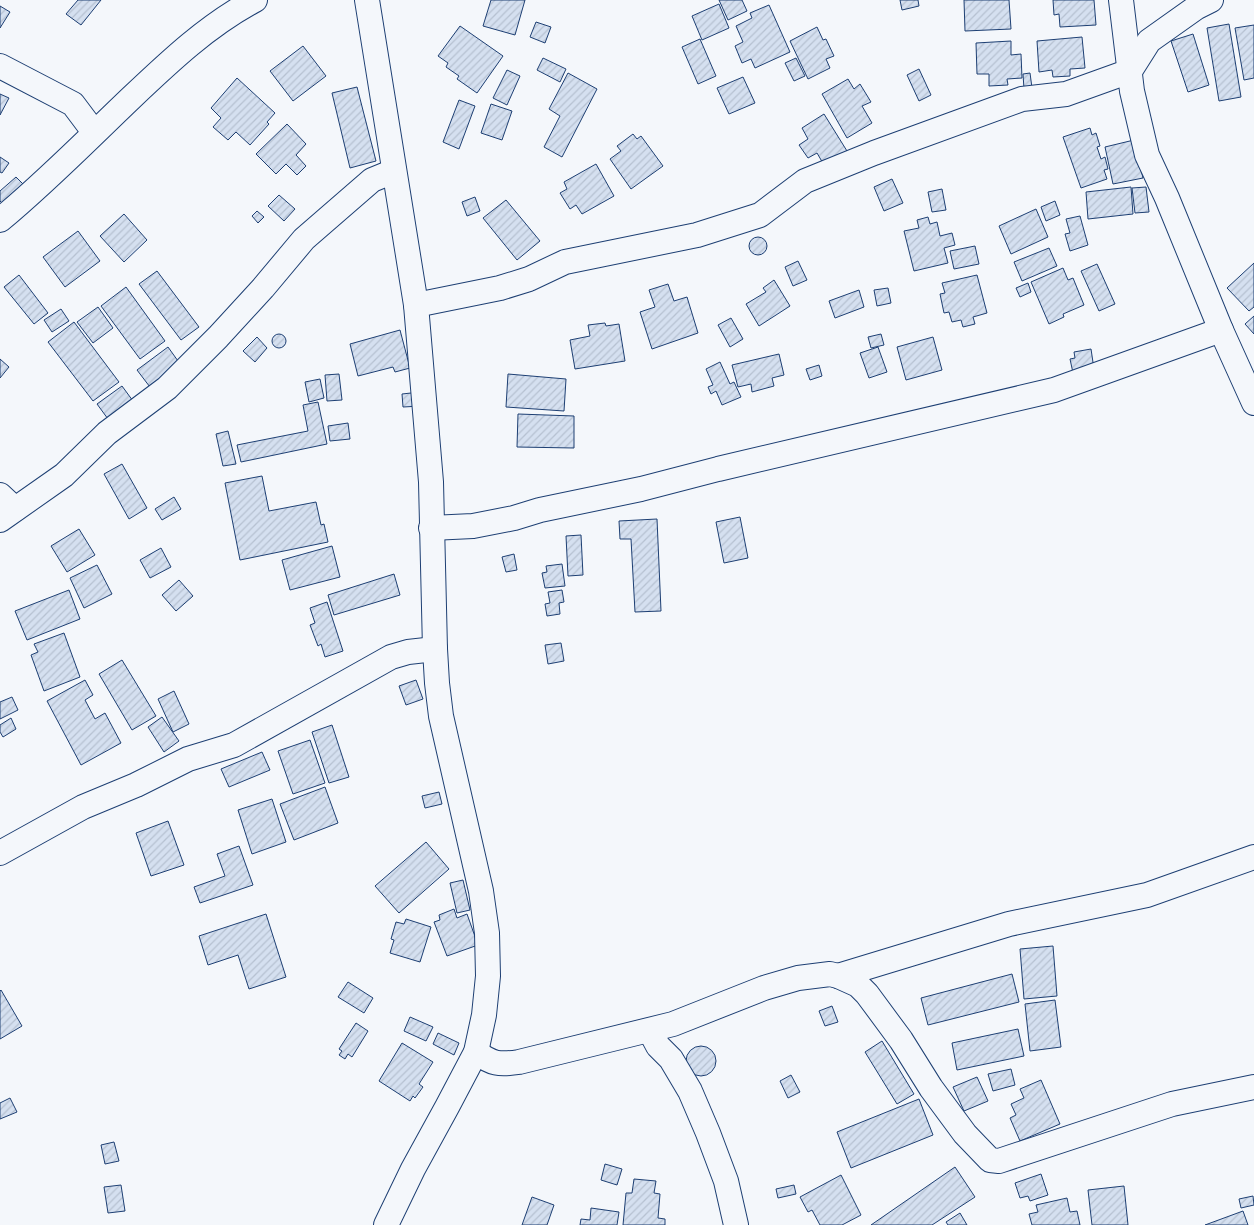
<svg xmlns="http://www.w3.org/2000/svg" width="1254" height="1225" font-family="Inter,sans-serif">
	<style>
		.building { fill: url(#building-hatch); stroke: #1d3f73 }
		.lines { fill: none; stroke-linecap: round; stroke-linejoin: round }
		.minor-casing { stroke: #1d3f73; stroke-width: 26 }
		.minor { stroke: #f4f7fb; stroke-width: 24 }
	</style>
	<defs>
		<pattern id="building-hatch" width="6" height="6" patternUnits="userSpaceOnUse" patternTransform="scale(1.25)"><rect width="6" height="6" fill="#d5e0f0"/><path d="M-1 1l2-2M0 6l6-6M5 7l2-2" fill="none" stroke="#b6c1d1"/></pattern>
	</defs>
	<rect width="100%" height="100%" fill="#f4f7fb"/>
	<g class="building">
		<path d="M78 0H101L81 25 66 14Z"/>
		<path d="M491 0H525L515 35 483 26Z"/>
		<path d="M719 0H742L747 11 728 20Z"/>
		<path d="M900 0H918L919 6 902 10Z"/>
		<path d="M964 0H1009L1011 29 965 31Z"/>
		<path d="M1053 0H1094L1096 25 1060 27 1059 14 1054 15Z"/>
		<path d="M719 4 729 28 702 40 692 16Z"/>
		<path d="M769 5 790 52 755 68 751 59 742 63 735 46 743 42 736 26 752 18 750 13Z"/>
		<path d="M0 6 10 12 0 28Z"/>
		<path d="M536 22 551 27 545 43 530 37Z"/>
		<path d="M1229 24 1241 97 1219 101 1207 28Z"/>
		<path d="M1254 25V78L1244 80 1235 28Z"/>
		<path d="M460 26 503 56 477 93 457 79 459 76 446 67 448 63 438 56Z"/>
		<path d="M817 27 823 40 826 39 834 56 826 59 830 68 808 79 790 41Z"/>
		<path d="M1193 34 1209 85 1188 92 1171 41Z"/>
		<path d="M1082 37 1085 68 1070 69V76L1053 77 1052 70 1039 72 1037 41Z"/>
		<path d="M700 39 716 76 698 84 682 47Z"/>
		<path d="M1011 41V55L1021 54 1022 78 1007 79 1008 85 989 86V74H977L976 43Z"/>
		<path d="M303 46 326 76 293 101 270 71Z"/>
		<path d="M543 58 566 69 560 82 537 70Z"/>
		<path d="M796 58 805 76 794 81 785 63Z"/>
		<path d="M919 69 931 95 919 101 907 75Z"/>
		<path d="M507 70 520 76 507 105 493 98Z"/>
		<path d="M568 73 597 89 562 157 544 147 560 116 549 109Z"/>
		<path d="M1030 73 1032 88 1024 89 1023 74Z"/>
		<path d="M743 77 755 103 729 114 717 88Z"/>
		<path d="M237 78 275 113 267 122 269 124 250 145 236 132 228 140 213 127 221 118 211 108Z"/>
		<path d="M848 79 854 89 860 84 871 102 862 106 872 123 847 138 822 94Z"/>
		<path d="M357 87 376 161 350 168 332 93Z"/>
		<path d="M0 94 9 98 0 115Z"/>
		<path d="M459 100 475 106 459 149 443 142Z"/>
		<path d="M491 104 512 111 502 140 481 133Z"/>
		<path d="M824 114 847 151 824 165 817 153 808 158 799 145 808 139 802 128Z"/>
		<path d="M287 124 306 144 296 155 306 166 297 175 286 164 276 174 256 154Z"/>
		<path d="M1090 128 1092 135 1096 133 1100 146 1097 147 1101 159 1105 157 1108 169 1104 170 1107 179 1081 188 1063 137Z"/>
		<path d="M633 134 637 139 641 136 663 166 631 189 610 159 621 151 617 146Z"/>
		<path d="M1134 140 1143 178 1113 184 1105 147Z"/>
		<path d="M0 157 9 163 2 173 0 172Z"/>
		<path d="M596 164 614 196 582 214 576 205 570 209 560 193 567 189 564 182Z"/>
		<path d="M16 177 28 189 7 208 0 201V191Z"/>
		<path d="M892 179 903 203 884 211 874 187Z"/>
		<path d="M1131 187 1133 214 1088 219 1086 192Z"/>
		<path d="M1146 187 1149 212 1135 213 1132 188Z"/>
		<path d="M942 189 946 210 932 212 928 192Z"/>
		<path d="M279 195 295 209 284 221 268 206Z"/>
		<path d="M475 197 480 211 467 216 462 202Z"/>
		<path d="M506 200 540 241 517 260 483 218Z"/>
		<path d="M1055 201 1060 215 1046 221 1041 207Z"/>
		<path d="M1036 209 1048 237 1011 254 999 226Z"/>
		<path d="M257 211 264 217 258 223 252 216Z"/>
		<path d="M124 214 147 240 124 262 100 236Z"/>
		<path d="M1080 216 1088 245 1070 251 1065 234 1070 233 1066 219Z"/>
		<path d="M928 217 930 224 937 222 940 236 952 233 955 245 944 248 948 263 914 271 904 231 919 228 917 220Z"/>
		<path d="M78 231 100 261 65 287 43 257Z"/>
		<circle cx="758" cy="246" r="9"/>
		<path d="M975 246 979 264 954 269 950 251Z"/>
		<path d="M1049 248 1057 266 1022 281 1014 262Z"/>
		<path d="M798 261 807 280 793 286 785 267Z"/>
		<path d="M1254 263V307L1249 311 1227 288Z"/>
		<path d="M1097 264 1115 304 1099 311 1081 271Z"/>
		<path d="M1063 268 1068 280 1073 278 1084 305 1063 314 1064 317 1049 324 1031 282Z"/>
		<path d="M157 271 199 327 181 340 139 284Z"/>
		<path d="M19 275 48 313 34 324 4 287Z"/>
		<path d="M977 275 987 313 973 317 975 324 963 327 961 320 952 322 949 312 944 313 940 294 945 293 942 283Z"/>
		<path d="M774 280 790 306 759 326 746 304 766 292 763 288Z"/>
		<path d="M1028 283 1031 292 1020 297 1016 288Z"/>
		<path d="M668 284 674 301 687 297 698 333 652 349 640 312 655 307 649 290Z"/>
		<path d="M126 287 165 341 140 359 101 306Z"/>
		<path d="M888 288 891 303 877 306 874 290Z"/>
		<path d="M859 290 864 307 835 318 829 301Z"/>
		<path d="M98 307 113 328 93 343 77 322Z"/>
		<path d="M61 309 69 321 52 332 44 320Z"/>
		<path d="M1254 316V334L1245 324Z"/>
		<path d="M731 318 743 339 730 347 718 325Z"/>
		<path d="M74 322 119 382 93 401 48 342Z"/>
		<path d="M605 323 606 326 619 324 625 361 575 369 570 340 590 336 588 325Z"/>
		<path d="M400 330 410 368 395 372 393 367 358 376 350 344Z"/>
		<circle cx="279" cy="341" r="7"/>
		<path d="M881 334 884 345 871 348 868 337Z"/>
		<path d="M257 337 267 348 255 362 243 351Z"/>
		<path d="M933 337 942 370 906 380 897 347Z"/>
		<path d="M168 347 183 368 153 391 137 370Z"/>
		<path d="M878 347 887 372 869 378 860 353Z"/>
		<path d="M1091 349 1094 369 1073 373 1070 359 1075 358 1074 352Z"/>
		<path d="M779 354 784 375 772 378 774 386 752 392 751 384 738 387 732 365Z"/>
		<path d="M0 359 9 367 0 378Z"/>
		<path d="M720 362 730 384 734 382 741 397 722 405 716 391 711 394 708 387 713 385 706 369Z"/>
		<path d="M819 365 822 376 810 380 806 369Z"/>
		<path d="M339 374 342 400 327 401 325 375Z"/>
		<path d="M508 374 566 379 564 411 506 407Z"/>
		<path d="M320 379 324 398 309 402 305 382Z"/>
		<path d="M122 386 133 401 108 419 97 404Z"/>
		<path d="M420 392 421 406 403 407 402 394Z"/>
		<path d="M318 402 327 444 241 462 237 445 308 431 303 405Z"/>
		<path d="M518 414 574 416V448L517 447Z"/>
		<path d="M348 423 350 439 330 441 328 426Z"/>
		<path d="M228 431 236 464 223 466 216 434Z"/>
		<path d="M122 464 147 508 129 519 104 474Z"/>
		<path d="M262 476 269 511 316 502 321 525 324 524 328 542 240 560 225 483Z"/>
		<path d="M174 497 181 509 162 520 155 509Z"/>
		<path d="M740 517 748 558 724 563 716 522Z"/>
		<path d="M657 519 661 611 635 612 631 539H620L619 521Z"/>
		<path d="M79 529 95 555 67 572 51 546Z"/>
		<path d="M581 535 583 575 568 576 566 536Z"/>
		<path d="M332 546 340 577 290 590 282 560Z"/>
		<path d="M161 548 171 567 150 578 140 560Z"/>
		<path d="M514 554 517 570 506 572 502 557Z"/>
		<path d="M562 564 565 586 545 588 542 573 547 572 546 566Z"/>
		<path d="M97 565 112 594 84 608 70 578Z"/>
		<path d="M394 574 400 595 334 615 328 595Z"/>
		<path d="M179 580 193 596 176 611 162 595Z"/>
		<path d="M69 590 80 619 27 640 15 611Z"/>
		<path d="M562 590 564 602 559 603 560 614 547 616 545 604 550 603 548 592Z"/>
		<path d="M327 602 343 651 325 657 321 644 318 646 310 625 315 623 310 608Z"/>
		<path d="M64 633 80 677 44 691 31 655 38 652 34 644Z"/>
		<path d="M561 643 564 661 548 664 545 645Z"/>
		<path d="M122 660 156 716 132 730 99 674Z"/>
		<path d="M85 680 93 695 85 700 95 719 105 713 121 743 81 765 47 701Z"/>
		<path d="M416 680 423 699 406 705 399 686Z"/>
		<path d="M174 691 189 724 173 732 158 699Z"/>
		<path d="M12 697 18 710 0 719V702Z"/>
		<path d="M162 717 179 741 164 752 148 727Z"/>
		<path d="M11 718 16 729 3 737 0 732V725Z"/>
		<path d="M332 725 349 777 329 783 312 732Z"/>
		<path d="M310 740 325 783 293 794 278 751Z"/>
		<path d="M262 752 270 770 229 787 221 769Z"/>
		<path d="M325 787 338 823 294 840 280 804Z"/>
		<path d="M439 792 442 804 425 808 422 796Z"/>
		<path d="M272 799 286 842 252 854 238 810Z"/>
		<path d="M168 821 184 865 151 876 136 833Z"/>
		<path d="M426 842 449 869 399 913 375 886Z"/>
		<path d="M239 846 253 885 200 903 194 887 225 876 217 854Z"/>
		<path d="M463 880 470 910 457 913 450 883Z"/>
		<path d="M454 909 457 918 467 914 478 945 447 956 434 922 440 920 439 915Z"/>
		<path d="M266 914 286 977 249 989 238 955 208 965 199 936Z"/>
		<path d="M406 919 431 927 420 962 390 953 394 940 391 939 396 922 404 924Z"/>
		<path d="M1053 946 1057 996 1024 999 1020 949Z"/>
		<path d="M1012 974 1019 1002 928 1025 921 998Z"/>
		<path d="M348 982 373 998 364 1013 338 997Z"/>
		<path d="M1 990 22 1026 0 1039V991Z"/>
		<path d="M1055 1000 1061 1047 1030 1051 1025 1004Z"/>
		<path d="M832 1006 838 1022 825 1026 819 1011Z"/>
		<path d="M410 1017 433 1027 426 1041 404 1031Z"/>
		<path d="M356 1023 368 1031 352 1057 348 1054 345 1059 339 1055 342 1051 339 1049Z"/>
		<path d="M1018 1029 1024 1056 957 1070 952 1043Z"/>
		<path d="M438 1033 459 1043 454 1055 433 1044Z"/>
		<path d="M882 1041 914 1094 897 1104 865 1052Z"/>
		<path d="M402 1043 433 1062 419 1084 423 1087 415 1098 413 1096 410 1101 379 1081Z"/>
		<circle cx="701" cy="1061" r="15"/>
		<path d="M1011 1069 1015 1085 993 1091 988 1074Z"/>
		<path d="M791 1075 800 1092 788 1098 780 1081Z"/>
		<path d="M977 1077 988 1101 964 1111 953 1087Z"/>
		<path d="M1041 1080 1060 1124 1020 1141 1010 1118 1016 1115 1011 1104 1024 1098 1020 1089Z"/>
		<path d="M10 1098 17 1112 0 1119V1103Z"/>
		<path d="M919 1099 933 1135 851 1168 837 1132Z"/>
		<path d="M114 1142 119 1161 105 1164 101 1145Z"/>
		<path d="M605 1164 622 1169 617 1185 601 1180Z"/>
		<path d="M955 1167 975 1197 932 1225H871Z"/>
		<path d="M1041 1174 1048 1195 1030 1201 1028 1196 1020 1198 1015 1183Z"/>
		<path d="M841 1175 861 1215 842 1225H820L812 1210 808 1212 800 1197Z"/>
		<path d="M634 1179 656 1181 654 1193 660 1194 658 1218 665 1219V1225H623L626 1193H632Z"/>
		<path d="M121 1185 125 1211 108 1213 104 1187Z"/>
		<path d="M794 1185 796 1194 778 1198 776 1189Z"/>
		<path d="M1124 1186 1128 1225H1092L1088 1190Z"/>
		<path d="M1253 1196 1254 1205 1241 1208 1239 1199Z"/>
		<path d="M532 1197 554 1205 547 1225H522Z"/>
		<path d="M1067 1198 1070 1212 1077 1211 1080 1225H1032L1029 1214 1038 1212 1036 1205Z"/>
		<path d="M591 1208 619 1212 617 1225H580L581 1219 590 1220Z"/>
		<path d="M1243 1211 1248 1225H1205Z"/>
		<path d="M960 1213 967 1225H948L946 1222Z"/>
	</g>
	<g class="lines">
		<defs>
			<g id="minor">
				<path d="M367 0 416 305 431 482 435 649 437 683 441 716 481 891 487 933 488 976 484 1015 476 1052 447 1107 413 1169 386 1225"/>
				<path d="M1121 0 1132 91 1147 155 1167 198 1221 330 1254 403"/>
				<path d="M0 66 73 104 94 132"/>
				<path d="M0 220C46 182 88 139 131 98 170 61 208 25 255 0"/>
				<path d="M416 305 500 288 529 279 565 262 697 235 760 215 805 181 874 153 1022 99 1066 94 1130 71 1149 41 1197 7 1211 0"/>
				<path d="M0 495 15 509"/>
				<path d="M0 520 64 475 107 433 167 388 218 337 263 288 304 239 372 180 394 171"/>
				<path d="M431 528 473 526 514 518 540 510 641 489 718 469 1054 390 1221 330"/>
				<path d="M0 853 83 807 136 785 188 759 234 745 391 657 408 652 435 649"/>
				<path d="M838 976 1009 924 1147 895 1254 857"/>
				<path d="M650 1031 658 1046 671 1059 690 1091 708 1133 726 1181 736 1225"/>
				<path d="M476 1052C492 1064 499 1065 519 1062L673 1024 764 988 798 978 830 974 838 976 858 985 867 994 901 1040 931 1088 965 1134 990 1160 999 1161 1172 1104 1254 1087"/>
			</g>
		</defs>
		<use href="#minor" class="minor-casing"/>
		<use href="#minor" class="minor"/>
	</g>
</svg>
